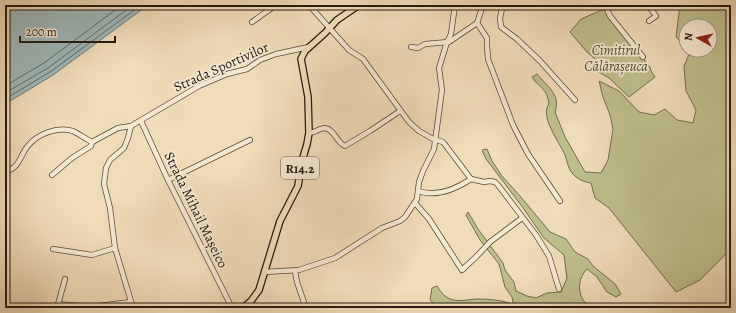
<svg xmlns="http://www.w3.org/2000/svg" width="736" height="313" font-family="Alegreya,serif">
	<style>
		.green { fill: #bebf8d; stroke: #716c4f }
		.water { fill: #9eb9ba; stroke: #6d7976 }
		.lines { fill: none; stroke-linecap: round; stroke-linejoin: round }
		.shore { stroke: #616a66; stroke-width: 1 }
		.minor-casing { stroke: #574a3b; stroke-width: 6 }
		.major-casing { stroke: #241a11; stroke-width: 8 }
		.minor { stroke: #f5e8d2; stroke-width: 4.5 }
		.major { stroke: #f0dcba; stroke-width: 5.5 }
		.labels { text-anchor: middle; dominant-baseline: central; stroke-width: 3.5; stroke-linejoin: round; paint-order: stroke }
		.shield { fill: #f5e8d2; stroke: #63584b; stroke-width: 1 }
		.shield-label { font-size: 13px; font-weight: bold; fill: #241a11 }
		.park-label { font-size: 14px; font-style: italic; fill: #524c36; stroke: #f5e8d2 }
		.street-label { font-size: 14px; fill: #241a11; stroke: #f5e8d2 }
	</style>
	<rect width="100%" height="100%" fill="#f0dcba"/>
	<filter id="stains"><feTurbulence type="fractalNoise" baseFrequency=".005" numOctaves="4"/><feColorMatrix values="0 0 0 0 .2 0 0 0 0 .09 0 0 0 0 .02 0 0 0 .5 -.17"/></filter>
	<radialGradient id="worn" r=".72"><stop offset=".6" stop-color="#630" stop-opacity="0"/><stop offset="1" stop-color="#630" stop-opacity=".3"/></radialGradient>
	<g class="green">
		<path d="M680 5H731V249L700 280 676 292 609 208 595 198 591 183C584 182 577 179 572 173 568 168 567 161 565 155 560 143 539 116 549 104 547 88 540 89 532 77L537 74C548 87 561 95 555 112L565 137 585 172 601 173 608 160 613 129 610 115 603 97 599 81 619 91 639 112 654 115 665 109 677 120 693 123 696 110 686 91 684 66 690 52 689 50H710V26H686V47L676 37Z"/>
		<path d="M604 9 650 67 651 71 655 77 629 97 609 78 597 71 593 66 595 59 587 52 570 32 581 19Z"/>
		<path d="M487 149 492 161 502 176 520 196 550 232 566 239 575 252 588 259 593 266 615 284 621 294 616 297 607 292 597 277 587 269C579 277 577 289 583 300 585 303 590 306 594 308H525L524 305H518L520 308H514L512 297 505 287 499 264 480 240 466 215 468 212 478 229 503 263 505 270 514 282 516 291 527 296 536 298 547 293 561 292 567 278 564 255 544 238 521 205 486 159 482 150Z"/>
		<path d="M437 286C439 289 442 294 445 296 455 304 467 299 478 299 489 299 499 300 510 303L511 306 510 308H439L430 300 432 288Z"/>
	</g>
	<path class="water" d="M5 5H148L53 75 5 104Z"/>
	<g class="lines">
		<g class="shore">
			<path d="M5 86 44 63 122 5"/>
			<path d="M5 93 48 68 133 5"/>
			<path d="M5 99 50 72 141 5"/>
		</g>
		<defs>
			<g id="minor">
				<path d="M309 5 349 50 363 59 409 122 419 131 433 139 443 142 471 179 484 182 490 181 495 182 498 185 536 235 549 256 559 289"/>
				<path d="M498 5 502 9 500 18 501 27 517 39 540 61 575 100"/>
				<path d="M605 5 610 16 643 57"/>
				<path d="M648 5 656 16 649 21"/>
				<path d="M252 22 276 5"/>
				<path d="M477 23 487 38V46L488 59 513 125 528 154 560 201"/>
				<path d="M411 47 418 48 425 44 449 42 477 23 483 5"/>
				<path d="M141 121 168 180 232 308"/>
				<path d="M131 126 128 138 124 148 110 160 106 168 104 184 110 208 115 248 133 308"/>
				<path d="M309 133C314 133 320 128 325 128 334 129 337 143 345 146L370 131 400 111"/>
				<path d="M92 142 118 128 131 126 199 86 227 74 247 69 260 60 276 54 309 47"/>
				<path d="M5 172C20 167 19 158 27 147 37 134 57 126 73 131 79 134 86 139 92 142"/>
				<path d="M52 175 72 158 91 146 92 142"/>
				<path d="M168 180 250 140"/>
				<path d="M418 191C436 197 456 189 471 179"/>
				<path d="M415 203 429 219 462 270 477 256 490 242 522 218"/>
				<path d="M53 249 92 255 115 248"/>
				<path d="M295 271 297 282 306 308"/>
				<path d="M265 272 299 270 335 258 382 228 400 221 405 217 417 199 419 182 423 171 434 149 442 90 439 68 447 42 451 34 455 5"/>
				<path d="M58 304 90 307 131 302"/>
				<path d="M57 308 65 279"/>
			</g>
			<path id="major" d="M243 308 251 301 259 290 280 221 298 186 302 161 307 144 309 133 308 97 302 64 301 59 305 51 325 33 337 20 359 5"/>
		</defs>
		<use href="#minor" class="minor-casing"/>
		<use href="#major" class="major-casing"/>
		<use href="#minor" class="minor"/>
		<use href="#major" class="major"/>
	</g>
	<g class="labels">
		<rect class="shield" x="281" y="157" width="38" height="22" rx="3"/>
		<g class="shield-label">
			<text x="300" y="168">R14.2</text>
		</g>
		<g class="park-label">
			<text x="616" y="50">Cimitirul<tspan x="616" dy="16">Călărașeuca</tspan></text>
		</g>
		<g class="street-label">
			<text transform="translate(221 67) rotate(-24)">Strada Sportivilor</text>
			<text transform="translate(196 210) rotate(64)">Strada Mihail Mașeico</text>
		</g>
	</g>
	<rect width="736" height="313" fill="none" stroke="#f0dcba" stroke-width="20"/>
	<rect x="6" y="6" width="724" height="301" fill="none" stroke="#241a11" stroke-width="2"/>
	<rect x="10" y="10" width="716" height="293" fill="none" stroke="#241a11"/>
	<g transform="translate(698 38) rotate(278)"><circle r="19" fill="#f5e8d2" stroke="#a19685"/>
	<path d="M0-3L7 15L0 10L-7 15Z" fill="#8f2418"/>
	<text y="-6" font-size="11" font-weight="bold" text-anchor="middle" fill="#241a11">N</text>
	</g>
	<path d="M20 36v6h95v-6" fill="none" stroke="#241a11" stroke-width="2"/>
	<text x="26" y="36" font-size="12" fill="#241a11" stroke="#f5e8d2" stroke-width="3" paint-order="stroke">200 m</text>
	<rect width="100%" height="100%" filter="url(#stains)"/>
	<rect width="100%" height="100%" fill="url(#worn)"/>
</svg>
